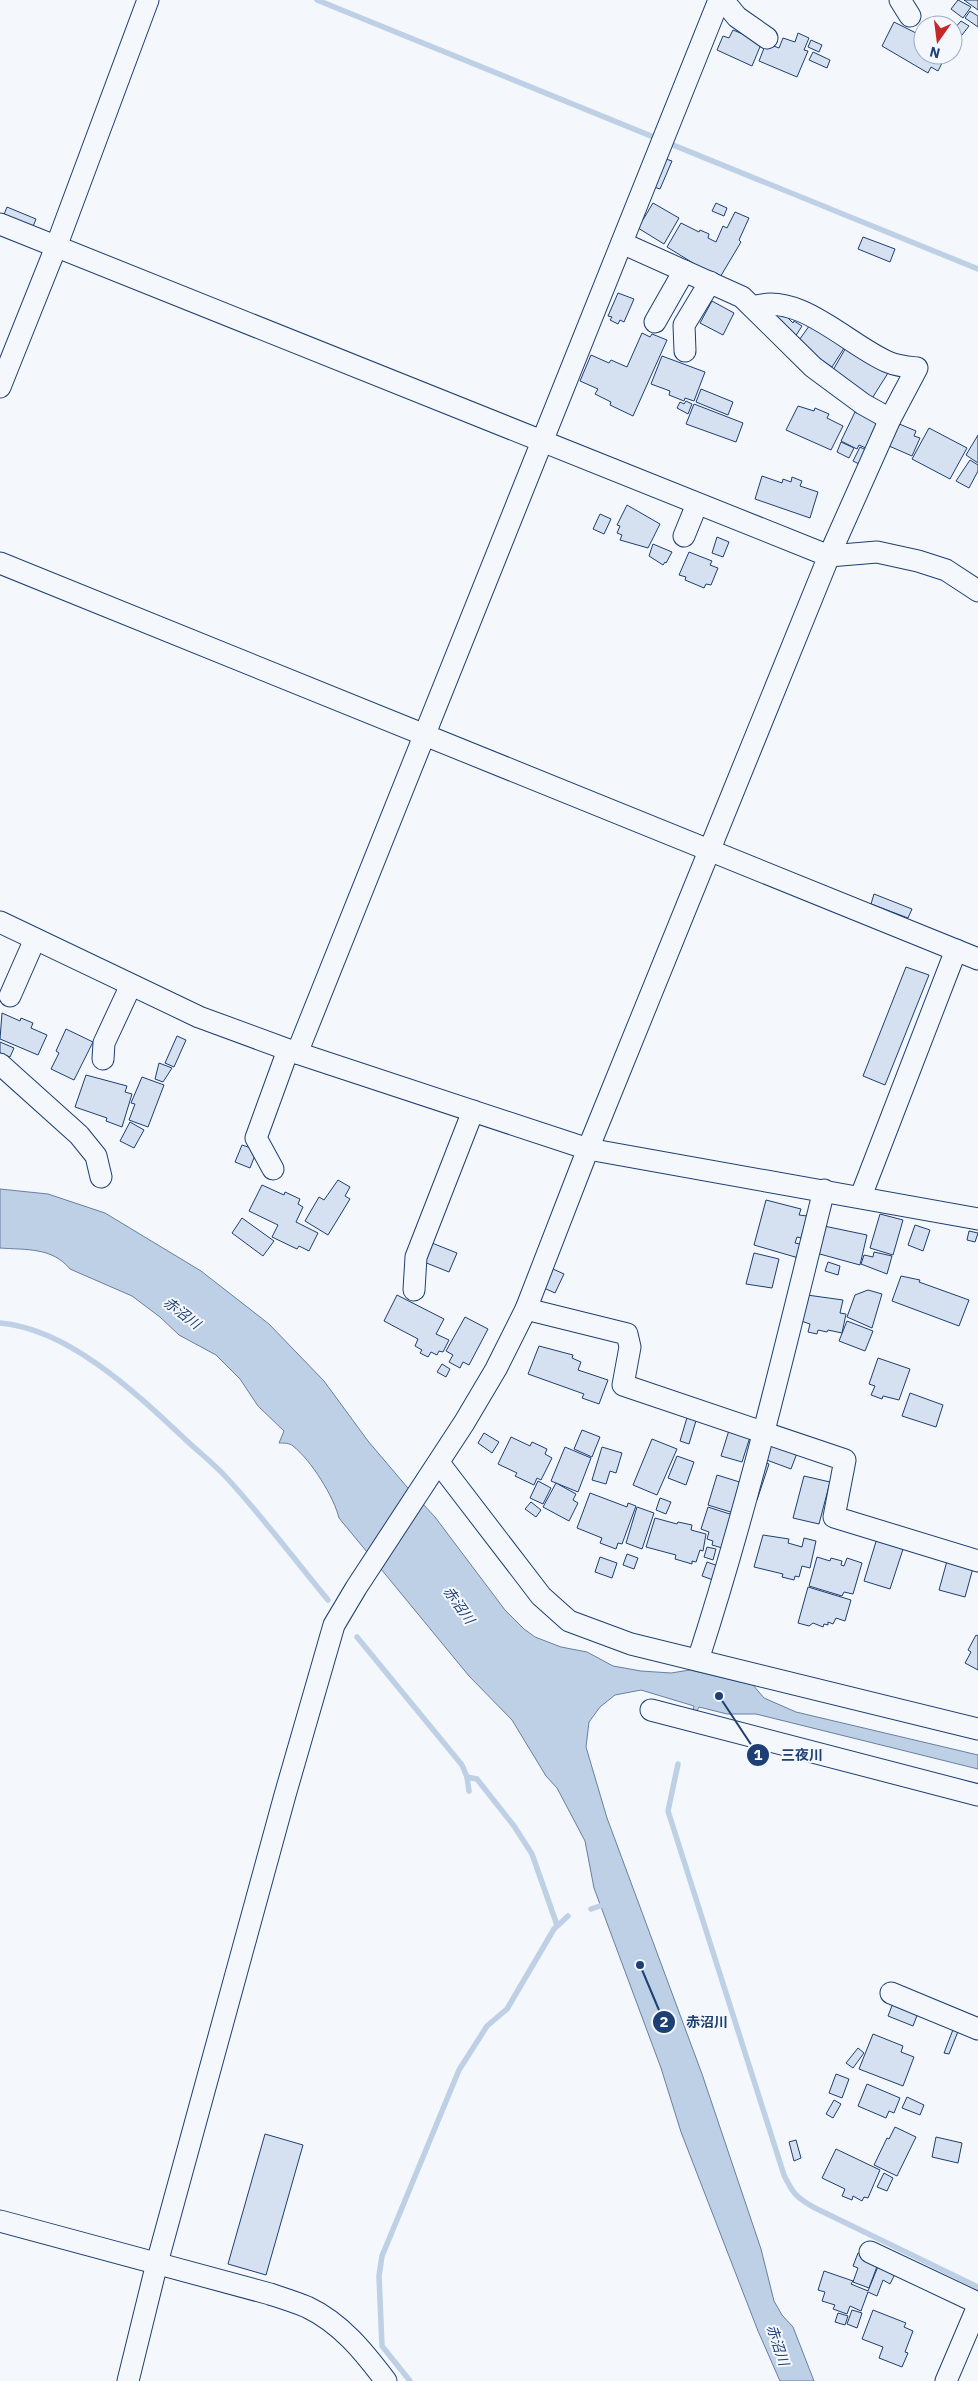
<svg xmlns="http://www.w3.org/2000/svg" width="978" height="2381" font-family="'IBM Plex Sans','Noto Sans JP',sans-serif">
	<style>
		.water { fill: #bed0e5; stroke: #687fa3 }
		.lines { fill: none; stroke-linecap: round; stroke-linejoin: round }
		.stream { stroke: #bed0e5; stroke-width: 5.5 }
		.building { fill: #d5e0f0; stroke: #1d3f73 }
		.minor-casing { stroke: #1d3f73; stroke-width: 23 }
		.minor { stroke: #f4f7fb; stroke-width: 21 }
		.labels { text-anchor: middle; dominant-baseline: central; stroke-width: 4; stroke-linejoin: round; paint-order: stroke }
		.water-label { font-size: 14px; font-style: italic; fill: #1d3f73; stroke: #f4f7fb }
		.leader { fill: none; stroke: #1d3f73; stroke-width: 2 }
		.callout-dot { fill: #1d3f73; stroke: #f4f7fb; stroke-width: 2 }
		.mark-label { font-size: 15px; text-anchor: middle; font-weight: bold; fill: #fff }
		.callout-label { font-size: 14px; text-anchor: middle; font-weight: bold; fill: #1d3f73; stroke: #f4f7fb; stroke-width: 4; stroke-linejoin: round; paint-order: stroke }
	</style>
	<rect width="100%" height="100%" fill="#f4f7fb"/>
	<path class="water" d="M0 1189 48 1194 105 1213 201 1271 269 1324 324 1381 368 1441 407 1487 435 1517 505 1610 524 1629 535 1637 561 1647 587 1652 613 1666 641 1671 671 1673 690 1670 753 1685 764 1698 796 1712 978 1755V1769L756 1714H727L699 1707 697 1711 693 1710 694 1706 641 1690 615 1695 600 1707 589 1722 586 1747 607 1818 702 2074 761 2249 774 2301 782 2315 793 2327 814 2381H780L758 2331 681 2132 661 2068 594 1888 585 1841 557 1788 546 1776 512 1720 469 1676 339 1518C334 1497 311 1460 293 1446 290 1443 283 1443 279 1443L284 1431 258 1406 240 1379 216 1355 179 1335 160 1317 132 1296 70 1269C52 1247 26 1250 0 1248Z"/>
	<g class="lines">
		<g class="stream">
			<path d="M317 0 978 269"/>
			<path d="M0 1323C70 1329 138 1395 187 1441 200 1453 214 1464 226 1477 262 1516 294 1559 328 1600"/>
			<path d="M357 1637 462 1765 467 1777 469 1791"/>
			<path d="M678 1764 668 1811 784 2175C793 2194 797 2198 815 2208L978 2287"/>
			<path d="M467 1777 477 1779 514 1826 532 1854 557 1925"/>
			<path d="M591 1909 606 1904"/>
			<path d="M410 2381 382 2346 379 2276 382 2256 459 2070 487 2026 507 2009 554 1929 568 1916"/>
		</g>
	</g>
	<g class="building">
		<path d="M958 0 971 7 963 18 951 9Z"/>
		<path d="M964 0H978V10Z"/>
		<path d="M970 11 978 16V27L965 18Z"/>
		<path d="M961 21 969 26 962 35 954 29Z"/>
		<path d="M894 22 916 33 917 30 923 33V55H946L938 71 931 67 928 73 882 46Z"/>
		<path d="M733 30 762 42 752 66 717 50 723 36 729 38Z"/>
		<path d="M798 33 809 38 804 50 808 51 797 77 759 61 766 43 779 48 783 38 795 42Z"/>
		<path d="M811 40 822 45 819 52 808 47Z"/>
		<path d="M813 52 830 60 827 68 809 60Z"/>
		<path d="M666 159 672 161 660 189 654 187Z"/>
		<path d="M653 203 679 218 664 244 638 228Z"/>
		<path d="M716 203 727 208 724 216 712 211Z"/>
		<path d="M7 207 36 219 32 229 3 217Z"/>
		<path d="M735 212 749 218 739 240 741 242 719 279 667 247 681 223 699 232 700 230 709 234 708 238 716 242 723 226 727 228Z"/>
		<path d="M863 237 895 249 890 262 858 249Z"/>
		<path d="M618 293 634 299 624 322 620 320 618 324 610 320 612 317 608 316Z"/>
		<path d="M712 301 734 313 723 335 700 323Z"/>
		<path d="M780 310 793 323 794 321 802 326 795 337 772 317Z"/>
		<path d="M812 322 846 345 832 367 797 343Z"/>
		<path d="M642 333 650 337 652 334 667 340 633 416 610 405 611 402 595 394 598 389 580 381 591 355 609 363 611 360 627 367Z"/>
		<path d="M848 344 888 373 871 400 832 372Z"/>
		<path d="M662 356 705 372 694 401 685 398 684 401 669 395 670 391 651 384Z"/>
		<path d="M701 389 733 402 728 415 696 402Z"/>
		<path d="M686 401 692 404 688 414 677 408 680 402 684 404Z"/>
		<path d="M694 404 743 423 736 442 686 424Z"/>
		<path d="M798 406 814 411 815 408 829 414 827 418 843 426 831 450 786 430Z"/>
		<path d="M855 412 879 423 866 448 859 445 857 449 841 441Z"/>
		<path d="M897 423 916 431 914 436 920 438 912 456 889 446Z"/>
		<path d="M929 428 967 448 950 479 912 459Z"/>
		<path d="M978 435V463L966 455Z"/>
		<path d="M841 442 854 448 849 458 837 452Z"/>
		<path d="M860 447 870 452 863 466 853 461Z"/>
		<path d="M970 460 978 465V471L969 488 956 481Z"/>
		<path d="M762 476 782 483 783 479 791 482 792 477 802 481 800 486 818 492 810 518 755 499Z"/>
		<path d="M627 505 660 524 648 548 620 540 622 535 617 533 620 526 617 525Z"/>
		<path d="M600 514 611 519 604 534 593 529Z"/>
		<path d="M717 537 729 542 723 557 712 553Z"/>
		<path d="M653 544 672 552 666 563 665 562 663 565 649 556Z"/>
		<path d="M689 552 712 561 710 565 718 568 711 585 706 584 704 588 685 580 686 577 679 575Z"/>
		<path d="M874 894 912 909 908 918 871 904Z"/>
		<path d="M906 967 929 975 885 1085 863 1076Z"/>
		<path d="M2 1013 20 1021 21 1018 33 1023 31 1028 47 1035 38 1055 0 1039Z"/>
		<path d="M66 1029 93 1042 74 1080 51 1069 59 1053 56 1051Z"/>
		<path d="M177 1036 186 1040 174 1067 165 1063Z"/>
		<path d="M0 1042 14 1048 10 1057 0 1053Z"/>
		<path d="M159 1063 172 1068 163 1082 155 1079Z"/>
		<path d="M86 1075 127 1086 125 1092 132 1094 122 1127 106 1121 107 1118 75 1107Z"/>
		<path d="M142 1077 164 1085 148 1127 129 1120 135 1104 131 1103Z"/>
		<path d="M130 1122 144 1130 134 1148 120 1141Z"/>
		<path d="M242 1145 257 1150 250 1168 235 1162Z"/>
		<path d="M338 1180 350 1187 345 1196 350 1199 328 1235 305 1221 319 1197 324 1200Z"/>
		<path d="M262 1185 284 1195 285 1192 300 1199 298 1204 303 1207 296 1222 318 1233 309 1251 299 1246 297 1249 272 1237 278 1225 249 1211Z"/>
		<path d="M766 1200 801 1209 799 1215 807 1216 801 1238 797 1237 795 1243 805 1245 802 1259 754 1245Z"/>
		<path d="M880 1214 903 1220 893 1255 870 1248Z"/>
		<path d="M242 1218 274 1241 263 1256 232 1233Z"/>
		<path d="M915 1225 930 1230 923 1251 908 1245Z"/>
		<path d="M824 1226 867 1235 860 1265 816 1253Z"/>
		<path d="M969 1231 978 1233 975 1242 967 1240Z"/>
		<path d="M432 1243 457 1253 449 1272 424 1262Z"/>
		<path d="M874 1252 892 1256 887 1274 861 1264 864 1255 873 1257Z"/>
		<path d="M754 1253 779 1259 772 1288 746 1284Z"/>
		<path d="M828 1262 840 1266 838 1275 825 1271Z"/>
		<path d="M553 1269 564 1274 555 1293 544 1288Z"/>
		<path d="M901 1276 920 1280 919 1282 969 1300 959 1326 892 1301Z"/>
		<path d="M868 1290 882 1294 872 1328 847 1317 855 1295Z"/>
		<path d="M397 1295 444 1319 436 1334 449 1340 443 1352 439 1351 437 1355 431 1352 428 1357 420 1353 422 1350 415 1346 418 1339 384 1321Z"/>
		<path d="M807 1295 843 1300 840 1313 846 1314 842 1333 828 1330 827 1332 818 1330 817 1334 808 1332 810 1324 801 1321Z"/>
		<path d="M465 1317 488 1329 469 1365 463 1362 460 1368 449 1362 453 1355 446 1351Z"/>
		<path d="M847 1321 873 1331 865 1351 839 1341Z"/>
		<path d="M539 1346 573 1355 572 1358 581 1362 578 1370 608 1380 599 1404 582 1398 584 1394 528 1374Z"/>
		<path d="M878 1358 910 1369 899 1400 883 1396 882 1399 871 1395 875 1386 869 1384Z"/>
		<path d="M442 1364 450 1369 446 1377 437 1372Z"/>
		<path d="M910 1393 943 1405 936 1427 902 1416Z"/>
		<path d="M689 1411 698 1414 689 1444 680 1441Z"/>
		<path d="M730 1427 751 1434 742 1462 721 1456Z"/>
		<path d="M582 1430 600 1437 592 1457 574 1449Z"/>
		<path d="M484 1433 499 1442 492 1453 478 1443Z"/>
		<path d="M511 1437 530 1446 532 1442 547 1449 545 1454 552 1458 541 1480 537 1478 534 1485 515 1476 517 1473 498 1464Z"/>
		<path d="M652 1439 677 1449 657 1495 633 1485Z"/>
		<path d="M770 1443 797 1453 791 1469 764 1459Z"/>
		<path d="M565 1447 591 1458 578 1492 551 1481Z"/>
		<path d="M602 1447 622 1453 616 1473 610 1471 606 1484 592 1480Z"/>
		<path d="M677 1456 694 1462 686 1485 668 1478Z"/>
		<path d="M764 1462 769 1464 757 1500 752 1499Z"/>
		<path d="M717 1475 746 1484 737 1514 708 1505Z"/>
		<path d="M804 1476 830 1482 819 1524 793 1518Z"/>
		<path d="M538 1481 551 1488 543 1504 530 1498Z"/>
		<path d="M556 1483 576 1494 573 1500 578 1503 569 1521 543 1507Z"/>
		<path d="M590 1493 627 1507 628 1503 636 1506 622 1544 618 1543 616 1549 600 1543 602 1538 577 1528Z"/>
		<path d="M660 1498 671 1502 666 1514 656 1510Z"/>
		<path d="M531 1502 541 1510 536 1517 525 1509Z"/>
		<path d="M637 1507 654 1513 642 1549 626 1543Z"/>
		<path d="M708 1507 736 1516 722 1548 712 1545 713 1541 707 1539 709 1532 701 1529Z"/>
		<path d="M655 1518 677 1524 678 1522 692 1525 691 1530 706 1534 703 1551 700 1550 696 1562 692 1561V1564L675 1559 676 1555 646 1547Z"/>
		<path d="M763 1535 789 1539 788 1543 802 1547 804 1538 816 1541 810 1568 802 1566 799 1577 795 1576 794 1580 782 1577 783 1574 754 1567Z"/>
		<path d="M878 1535 905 1543 890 1589 864 1581Z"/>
		<path d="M707 1547 716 1549 713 1560 704 1557Z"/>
		<path d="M627 1554 638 1558 634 1569 623 1565Z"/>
		<path d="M600 1557 617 1563 612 1578 595 1572Z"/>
		<path d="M817 1557 830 1561 831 1558 842 1561 841 1565 844 1566 847 1558 862 1563 853 1594 844 1592 842 1596 809 1586Z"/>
		<path d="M947 1561 973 1568 965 1597 939 1590Z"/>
		<path d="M707 1562 721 1567 716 1581 702 1576Z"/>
		<path d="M808 1587 851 1600 845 1621 836 1618 833 1624 828 1622V1625L824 1624 823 1627 813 1623 809 1626 798 1623Z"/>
		<path d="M976 1635 978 1636V1670L965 1663 971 1652 968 1650Z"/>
		<path d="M893 2003 918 2013 913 2026 888 2016Z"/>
		<path d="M954 2027 959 2029 949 2054 944 2053Z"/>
		<path d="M873 2034 903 2046 901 2052 914 2057 903 2086 859 2069Z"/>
		<path d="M858 2048 864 2053 853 2068 846 2063Z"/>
		<path d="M836 2074 849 2079 842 2098 829 2093Z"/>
		<path d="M867 2084 900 2098 894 2113 889 2111 886 2118 858 2106Z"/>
		<path d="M907 2097 924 2105 920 2115 902 2108Z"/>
		<path d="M834 2100 841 2104 833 2118 826 2114Z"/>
		<path d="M895 2127 916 2137 897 2176 874 2165 887 2138 889 2139Z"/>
		<path d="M265 2134 303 2145 266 2275 228 2264Z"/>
		<path d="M936 2137 962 2143 958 2163 932 2157Z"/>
		<path d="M796 2140 801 2158 794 2161 789 2142Z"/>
		<path d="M836 2149 880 2170 868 2198 864 2197 862 2201 853 2196 852 2200 842 2196 845 2189 822 2178Z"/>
		<path d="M884 2173 893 2178 887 2191 877 2187Z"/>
		<path d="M858 2253 879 2261 869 2288 853 2282 858 2268 853 2266Z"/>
		<path d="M879 2264 896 2272 890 2284 883 2280 877 2296 868 2292 861 2311 850 2306 847 2314 833 2309 835 2305 822 2301 825 2292 818 2290 824 2271 853 2281 851 2284 868 2291Z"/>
		<path d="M852 2310 862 2313 857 2328 847 2324Z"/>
		<path d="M873 2310 906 2323 904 2327 913 2331 905 2352 908 2353 902 2367 879 2358 883 2347 862 2339Z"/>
		<path d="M838 2313 848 2316 845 2325 835 2322Z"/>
	</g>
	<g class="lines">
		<defs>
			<g id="minor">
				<path d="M723 0 737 17 767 38"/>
				<path d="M900 0 910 16"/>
				<path d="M0 224 829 556 877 552 918 561 946 570 978 591"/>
				<path d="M622 243 742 297 813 367 863 404 890 419"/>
				<path d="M655 322 684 271"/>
				<path d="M685 351 684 325 710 282"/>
				<path d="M0 387 56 247 148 0"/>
				<path d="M684 536 697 504"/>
				<path d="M0 563 978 959"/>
				<path d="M0 922 199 1017 297 1053 588 1149 978 1219"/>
				<path d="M10 996 35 939"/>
				<path d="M297 1053 719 0"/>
				<path d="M103 1059 104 1043 131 985"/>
				<path d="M0 1064 79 1135 96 1156 101 1177"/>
				<path d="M273 1169 256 1138 288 1050"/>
				<path d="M861 1196 956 950"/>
				<path d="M414 1290 416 1257 473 1111"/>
				<path d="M526 1309 627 1334 630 1347 623 1385 845 1460 834 1517 978 1561"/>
				<path d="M439 1463 541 1596 569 1621 631 1644 978 1729"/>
				<path d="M698 1660C748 1506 785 1348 824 1190"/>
				<path d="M651 1710 978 1795"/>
				<path d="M891 1993 978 2029"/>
				<path d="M0 2221 270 2294C282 2298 295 2302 307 2307 341 2323 364 2352 386 2381"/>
				<path d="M870 2252 978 2303"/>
				<path d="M128 2381 157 2263 285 1795 334 1625 356 1588 464 1423 496 1369 526 1309 588 1149 829 556 890 419 917 368C908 367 897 366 888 362 848 345 799 291 753 307"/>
				<path d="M946 2381 978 2306"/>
			</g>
		</defs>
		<use href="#minor" class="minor-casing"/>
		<use href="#minor" class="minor"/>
	</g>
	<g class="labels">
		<g class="water-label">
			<text transform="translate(182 1313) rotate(37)">赤沼川</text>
			<text transform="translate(459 1605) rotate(55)">赤沼川</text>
			<text transform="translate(778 2345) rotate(72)">赤沼川</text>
		</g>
	</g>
	<path class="leader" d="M719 1696L758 1755M640 1965L664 2022"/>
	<g class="callout-dot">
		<circle cx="719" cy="1696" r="5"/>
		<circle cx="640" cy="1965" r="5"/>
		<circle cx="758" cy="1755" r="12"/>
		<circle cx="664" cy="2022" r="12"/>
	</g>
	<g class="mark-label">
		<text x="758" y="1760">1</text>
		<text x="664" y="2027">2</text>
	</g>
	<g class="callout-label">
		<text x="802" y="1760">三夜川</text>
		<text x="707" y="2027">赤沼川</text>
	</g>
	<g transform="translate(938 40) rotate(194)"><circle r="24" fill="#f4f7fb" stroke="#9eadc5"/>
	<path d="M0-4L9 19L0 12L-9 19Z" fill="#c62828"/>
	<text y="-8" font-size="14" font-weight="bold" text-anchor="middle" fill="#1d3f73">N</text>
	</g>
</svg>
